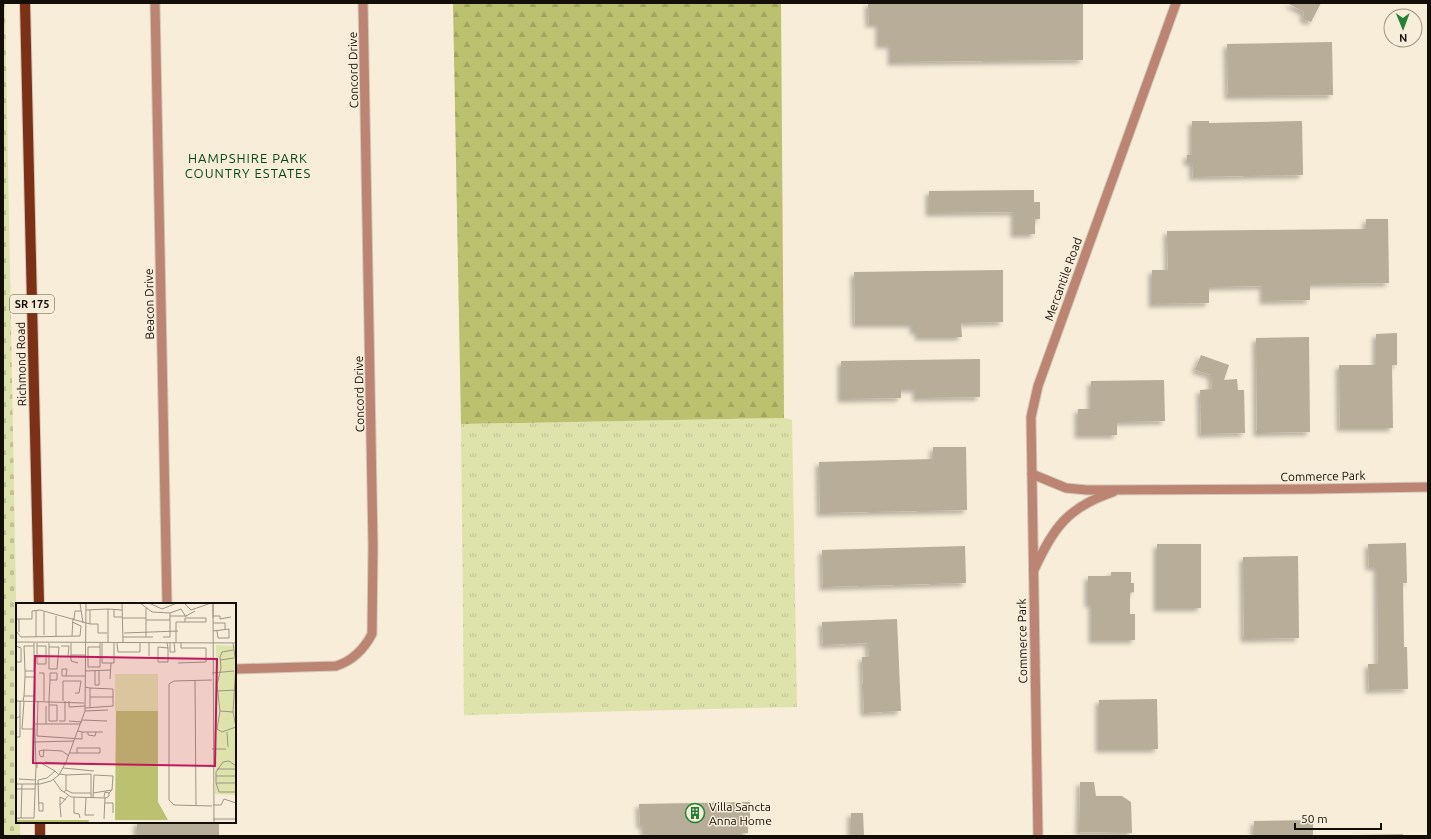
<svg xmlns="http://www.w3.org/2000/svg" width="1431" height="839" font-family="Ubuntu,sans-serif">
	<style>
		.grass { fill: url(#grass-tufts) }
		.forest { fill: url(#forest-firs) }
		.cemetery { fill: url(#cemetery-stones) }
		.building { fill: #b7ad99; filter: url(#shadow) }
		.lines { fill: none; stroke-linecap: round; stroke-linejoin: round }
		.street-casing { stroke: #d3c9b8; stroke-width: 11 }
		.primary-casing { stroke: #d3c9b8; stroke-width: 12 }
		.street { stroke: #bc8472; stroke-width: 9 }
		.primary { stroke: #7c3016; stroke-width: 10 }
		.labels { text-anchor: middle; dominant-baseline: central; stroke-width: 3; stroke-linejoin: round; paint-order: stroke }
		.shield { fill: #f8edd9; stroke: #585247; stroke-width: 1 }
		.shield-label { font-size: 11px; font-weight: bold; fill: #130f08 }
		.street-label { font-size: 12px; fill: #130f08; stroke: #f8edd9 }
		.poi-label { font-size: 12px; fill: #130f08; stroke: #f8edd9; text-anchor: start }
		.neighbourhood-label { font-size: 13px; letter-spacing: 1px; fill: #074817; stroke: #f8edd9 }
		.inset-road { fill: none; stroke: #9c9485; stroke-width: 1 }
		.view { fill: #c2185b; fill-opacity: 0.15; stroke: #c2185b; stroke-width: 2 }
		.inset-edge { fill: none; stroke: #130f08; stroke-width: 2 }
	</style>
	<defs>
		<pattern id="grass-tufts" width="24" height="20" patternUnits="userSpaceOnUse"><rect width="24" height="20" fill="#dee3ab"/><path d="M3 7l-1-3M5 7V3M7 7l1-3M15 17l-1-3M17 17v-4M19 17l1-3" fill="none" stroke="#bec292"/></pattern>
		<pattern id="forest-firs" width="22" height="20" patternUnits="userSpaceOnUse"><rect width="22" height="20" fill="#bbc16f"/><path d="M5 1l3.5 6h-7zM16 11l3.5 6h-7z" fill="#a0a55f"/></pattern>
		<pattern id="cemetery-stones" width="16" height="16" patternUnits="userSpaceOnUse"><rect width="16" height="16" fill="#dee3ab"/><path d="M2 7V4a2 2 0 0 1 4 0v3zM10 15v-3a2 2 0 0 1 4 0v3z" fill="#bec292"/></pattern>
		<filter id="shadow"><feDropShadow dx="-3.5" dy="3.5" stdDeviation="2" flood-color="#0004"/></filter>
	</defs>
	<rect width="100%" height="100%" fill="#f8edd9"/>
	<path class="grass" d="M784 418 792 420 797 707 464 715 461 424Z"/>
	<path class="forest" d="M453 3H781L784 418 461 424Z"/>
	<path class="cemetery" d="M3 3H5L17 647V822H20V836H3Z"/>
	<g class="building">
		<path d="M868 3H1083V60L891 62V45H879V24H869Z"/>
		<path d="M1287 3H1321L1311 22 1303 19 1304 12Z"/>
		<path d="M1332 42 1333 95 1228 96 1227 44Z"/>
		<path d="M1192 121H1209V123L1302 121 1303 175 1193 177 1192 162H1187V155H1192Z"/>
		<path d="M1034 190V202H1040V219H1035V234H1014V212L929 213V191Z"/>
		<path d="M1366 219H1388L1389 283 1310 284V300L1263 301V286L1209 287V303L1152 304V270H1168L1167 231 1366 229Z"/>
		<path d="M1003 270V322L961 323 962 337H918V331H913V324H855L854 272Z"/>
		<path d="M1397 333V365H1392L1393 428H1340L1339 365H1376V334Z"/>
		<path d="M1309 337 1310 432 1257 433 1256 338Z"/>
		<path d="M1201 355 1229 365 1224 380 1237 379 1238 390H1244L1245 433 1201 434 1200 390 1212 389 1211 375 1195 370Z"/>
		<path d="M980 359V397L916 398V389H901V398L841 399V361Z"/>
		<path d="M1164 380 1165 421 1117 422V435H1078V409H1091V381Z"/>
		<path d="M933 447H966L967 510 820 513 819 462 933 459Z"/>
		<path d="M1406 543 1407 583H1403L1404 647H1407L1408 689 1369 690 1368 664H1378L1377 567H1369L1368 544Z"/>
		<rect x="1157" y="544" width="44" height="64"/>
		<path d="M965 546 966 583 823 587 822 550Z"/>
		<path d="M1298 556 1299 638 1244 639 1243 557Z"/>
		<path d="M1111 572H1131V583H1134V592L1130 593V614H1135V640H1092V604H1088V576H1111Z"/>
		<path d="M897 619 901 711 864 713 862 657H869L868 643 823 645 822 622Z"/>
		<path d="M1157 699 1158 749H1099V700Z"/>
		<path d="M1080 782H1094L1096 796H1122L1131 802 1132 833 1079 832Z"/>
		<path d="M750 802V822H748V833H742V836H652V834H644V825H640L639 804Z"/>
		<path d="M851 813H863L864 836H851Z"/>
		<path d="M1313 820V836H1254V821Z"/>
		<rect x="137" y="822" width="82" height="14"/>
		<path d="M1403 834V836H1359V835Z"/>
	</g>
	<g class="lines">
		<defs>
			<g id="street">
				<path d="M155 3 167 604"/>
				<path d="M1032 474 1066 488 1087 490 1311 489 1428 487"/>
				<path d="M1034 570C1053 528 1068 507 1113 492"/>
				<path d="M235 669 336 666C352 661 364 649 372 634L373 546 363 3"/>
				<path d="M1038 836 1031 417 1038 386 1176 3"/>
			</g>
			<g id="primary">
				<path d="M25 3 39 604"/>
				<path d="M40 836V822"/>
			</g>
		</defs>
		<use href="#street" class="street-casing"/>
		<use href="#primary" class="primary-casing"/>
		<use href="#street" class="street"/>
		<use href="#primary" class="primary"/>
	</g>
	<defs>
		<symbol id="building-ring" viewBox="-11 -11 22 22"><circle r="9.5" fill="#f8edd9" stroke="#208235" stroke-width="1.5"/><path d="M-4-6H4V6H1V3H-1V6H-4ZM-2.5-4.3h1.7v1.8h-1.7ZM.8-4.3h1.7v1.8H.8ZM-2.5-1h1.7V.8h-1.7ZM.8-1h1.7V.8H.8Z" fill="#208235"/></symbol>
	</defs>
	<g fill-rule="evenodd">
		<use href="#building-ring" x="684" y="802" width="22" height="22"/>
	</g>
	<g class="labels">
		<rect class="shield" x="10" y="295" width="44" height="18" rx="3"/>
		<g class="shield-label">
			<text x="32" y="304">SR 175</text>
		</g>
		<g class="street-label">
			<text transform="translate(353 70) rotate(-91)">Concord Drive</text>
			<text transform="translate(1063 279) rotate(-70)">Mercantile Road</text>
			<text transform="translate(149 304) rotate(-91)">Beacon Drive</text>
			<text transform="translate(21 364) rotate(-91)">Richmond Road</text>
			<text transform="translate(359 394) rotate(-91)">Concord Drive</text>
			<text transform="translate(1323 476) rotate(-1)">Commerce Park</text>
			<text transform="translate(1022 641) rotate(-91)">Commerce Park</text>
		</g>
		<g class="poi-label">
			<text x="709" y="806">Villa Sancta<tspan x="709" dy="14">Anna Home</tspan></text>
		</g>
		<g class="neighbourhood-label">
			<text x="248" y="158">HAMPSHIRE PARK<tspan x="248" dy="15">COUNTRY ESTATES</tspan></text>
		</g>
	</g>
	<g transform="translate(16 603)">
		<rect width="220" height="220" fill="#f8edd9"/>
		<path d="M99 71H142V108H99Z" fill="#dee3ab"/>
		<path d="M100 108H142V199L152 217H99ZM0 217H73L72 220H0Z" fill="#bbc16f"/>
		<path d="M200 42 220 43V192L199 191Z" fill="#dee3ab"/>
		<path class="inset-road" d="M64 0 67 20M106 0 107 39M124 0 136 9 154 10V34H147M133 0 146 6 161 0M168 0 175 7 195 0M197 0 198 220M197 0V15M92 6 106 7M20 7V34M70 7 92 6V39M74 7V21H82V30H91M98 7V14H106M28 9V32M154 10 165 6 170 14M40 13V33M154 13H170L179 8M197 13H204V16L215 14M107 15H130M0 16H16V8L24 7 74 21M3 16V29M58 16 59 8H65M130 17H154M197 20H209V26M0 28 5 34 64 33 65 23 56 19M197 28 213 26V35H202L201 28M108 30 162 28M56 33 57 15M107 34H137M130 34V5M0 39 220 40M160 39V19H190V15H169V19M18 40V68H9L8 43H18M21 40V61H30V43H21M55 40V58L62 60M84 40V64H72V44H84M86 40V60H98V39M101 40 102 49H124V40M151 40 152 45 142 44V59H152V45M154 40V49H159L158 39M217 40 220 61 217 109 220 124 206 129 201 126 204 108 201 82 205 65 204 54 206 49 217 47M0 43 5 45V59H0M45 43H53L52 53M33 44H43L41 66H33V40M55 52H69M133 53V39M204 57 218 55M162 60 190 59V45H165V40M9 68V74H19V98M69 68 94 67M79 68V82H83V68M23 70H28V98M196 70 218 68M50 73 51 66H46V73H69M94 76 95 60M179 77 180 202M196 77 158 78 153 81V197L158 202 196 203M69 84 74 85V104M201 88 220 87M8 93 9 74M74 94H97M0 98 68 100M7 98 8 93H19M8 98 6 126H18M22 98 21 133 66 136V129L62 128M33 98V118H41V102H33M33 98V96L34 77V70H41V77H34M47 98V78H65L63 90H59M53 98V104L69 103M69 105 97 103V86L74 85M69 108 92 107M204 108 217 109M0 116 4 113V98M66 117 91 118M43 118H49V98M53 118 66 119M18 121H64M30 121V103M66 129H87M72 129V132L79 133 80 129M211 129 212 144M0 134H4V113M18 139 58 138M196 146H210M28 147 27 154 24 153 23 148 28 147H29L46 148 53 153M54 150H84V145H61V150M29 159 49 161M220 163 213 158 207 159 200 169V180H220M21 165V160H25L39 168M47 165 78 168M201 166H220M44 171 50 172V187L48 189M50 172 75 171V195M200 173H220M3 176 19 177M37 176 45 187 55 194 90 195 93 193V190L89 189 88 194M200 180 203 189H220M0 181H24L35 178 43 172 50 159 69 108 70 0M0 186H19M50 187 56 190H75M77 190 96 187M58 194V210L63 211 64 215M70 195 69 212H78M77 195 78 172 97 173 96 187 93 190M23 200H27V208H23L22 177 31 175 39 168 43 172M89 200H97V210M44 202V194L50 197M197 202H205L208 196 220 200M45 214 44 202 52 193M0 215H18L20 163 18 98M5 215 6 181M88 216 89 194M197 216H220"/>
		<path class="view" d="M19 53 201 56 199 163 17 160Z"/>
		<rect width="220" height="220" class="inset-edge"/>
	</g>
	<rect width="1431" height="839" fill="none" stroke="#130f08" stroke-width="8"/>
	<g transform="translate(1403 28) rotate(179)"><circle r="19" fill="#f8edd9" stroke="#9c9485"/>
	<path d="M0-3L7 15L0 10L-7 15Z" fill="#208235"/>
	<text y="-6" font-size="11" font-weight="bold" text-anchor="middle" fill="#130f08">N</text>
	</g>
	<path d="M1295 823v6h86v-6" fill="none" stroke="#130f08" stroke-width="2"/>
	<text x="1301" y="823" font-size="12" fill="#130f08" stroke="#f8edd9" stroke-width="3" paint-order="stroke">50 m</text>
</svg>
